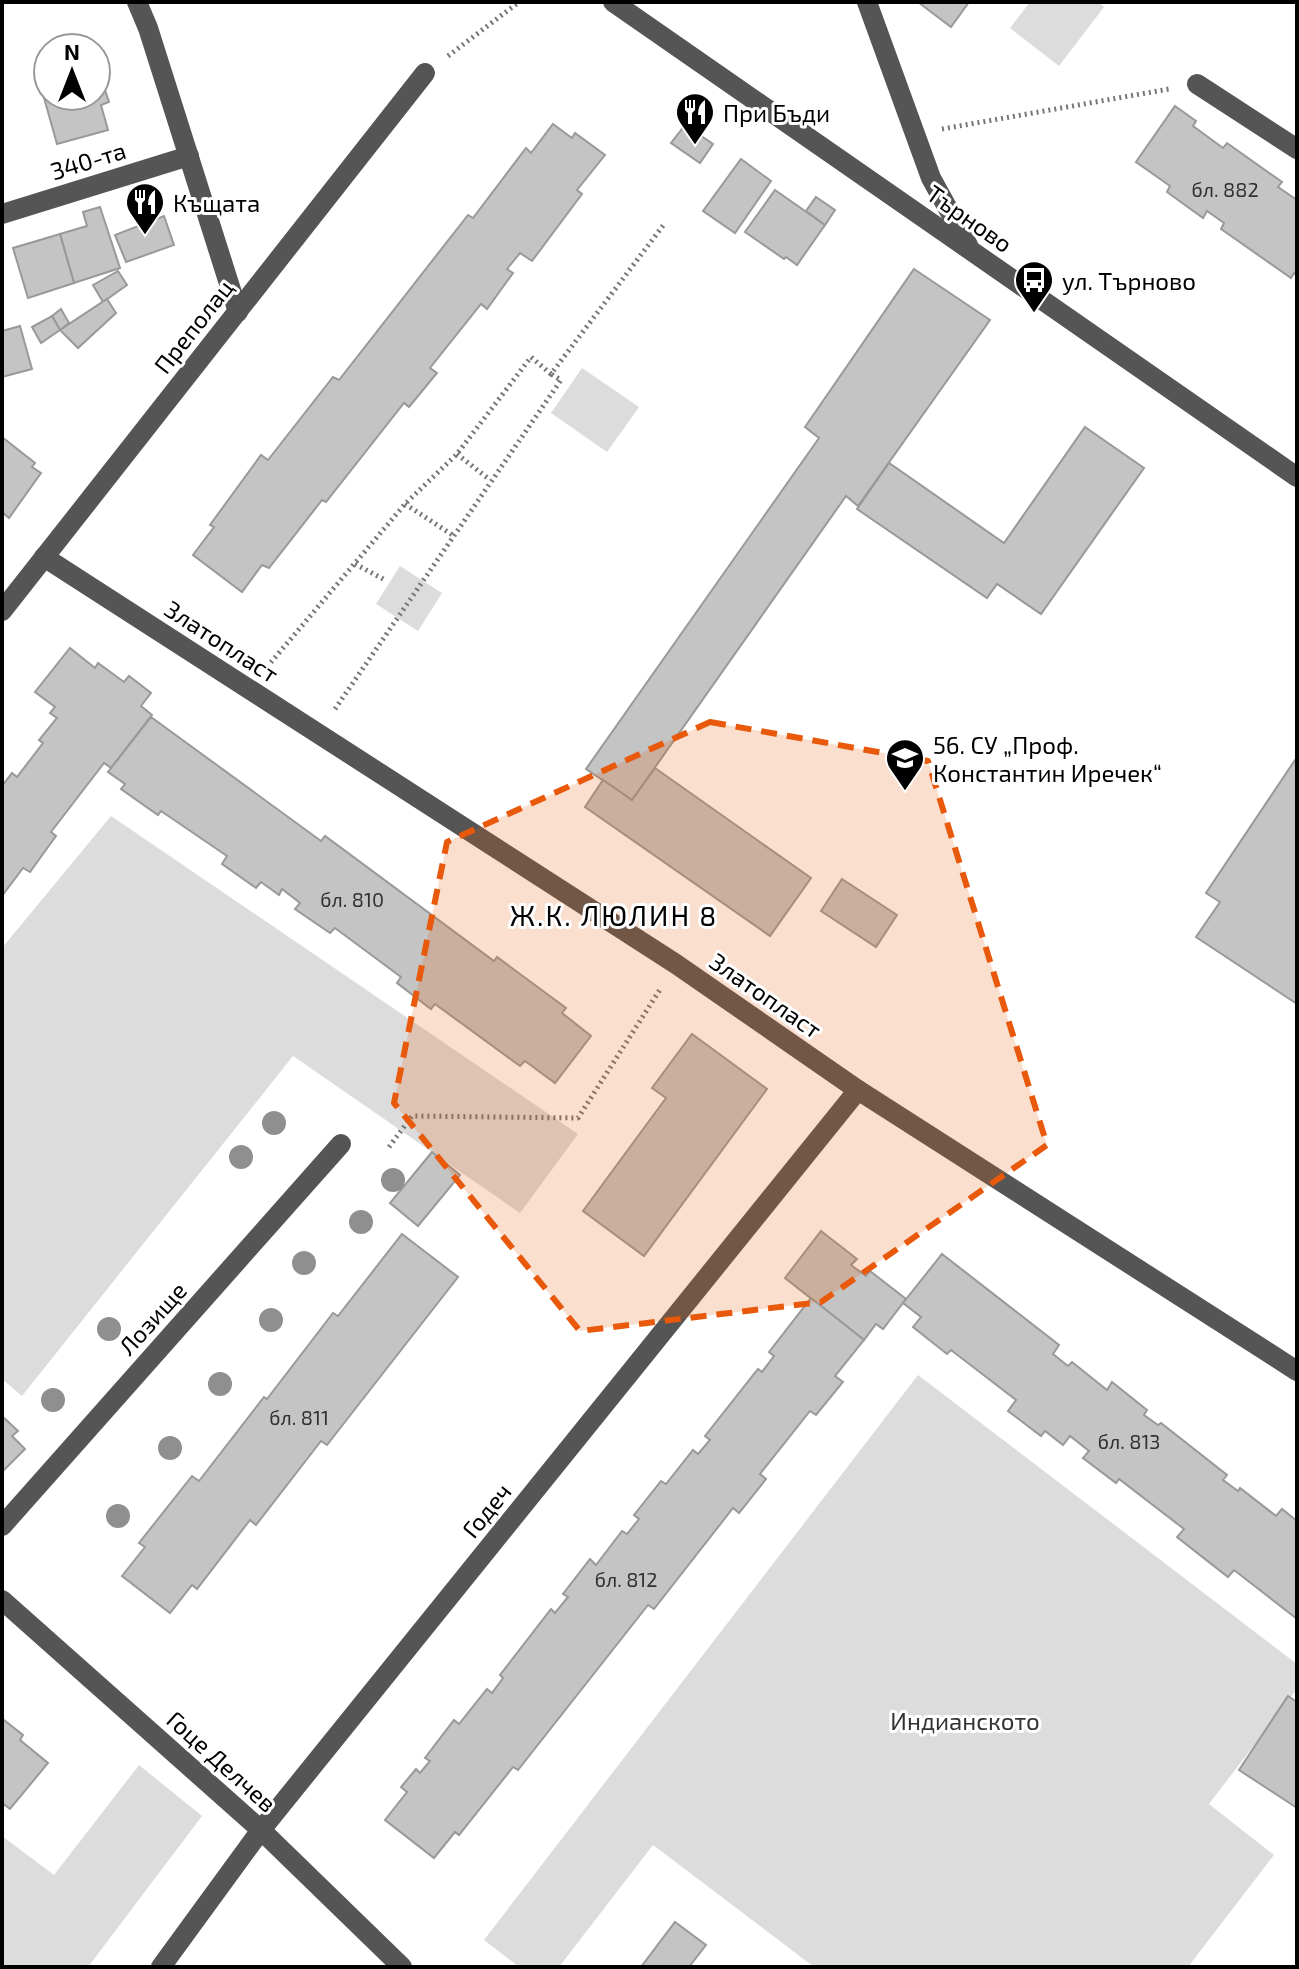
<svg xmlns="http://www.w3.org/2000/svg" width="1299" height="1969" font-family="'Exo 2',sans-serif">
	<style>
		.green { fill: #dcdcdc }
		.building { fill: #c4c4c4; stroke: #999; stroke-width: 2 }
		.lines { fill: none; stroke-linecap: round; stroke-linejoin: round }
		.path { stroke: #777; stroke-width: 5; stroke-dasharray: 2 4; stroke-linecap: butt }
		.minor { stroke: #555; stroke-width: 20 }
		.tree { fill: #8f8f8f }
		.marked { fill: #e8590c; fill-opacity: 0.2; stroke: #e8590c; stroke-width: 6; stroke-dasharray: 16 10; stroke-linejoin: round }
		.labels { text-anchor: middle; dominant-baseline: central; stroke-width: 6; stroke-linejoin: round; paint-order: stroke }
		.number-label { font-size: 20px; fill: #313131 }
		.poi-label { font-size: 24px; fill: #000; stroke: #fff; text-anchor: start }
		.street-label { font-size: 24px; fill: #000; stroke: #fff }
		.park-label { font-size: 24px; fill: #333; stroke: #fff }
		.quarter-label { font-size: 28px; letter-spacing: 2px; fill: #000; stroke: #fff }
	</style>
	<rect width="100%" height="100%" fill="#fff"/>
	<g class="green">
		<path d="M1030 2H1098L1104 7 1059 66 1010 28Z"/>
		<path d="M582 368 639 407 607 452 551 413Z"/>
		<path d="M400 566 442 593 418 631 376 604Z"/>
		<path d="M111 816 578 1134 520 1213 293 1056 22 1396 2 1379V948Z"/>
		<path d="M918 1375 1297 1664V1689L1209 1804 1274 1855 1188 1967H814L653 1845 559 1967H519L484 1940Z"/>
		<path d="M139 1765 202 1816 88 1967H2V1836L54 1875Z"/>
	</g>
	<g class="building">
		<path d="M918 2H969L951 27Z"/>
		<path d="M48 78V96H96V88L104 87 109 102 101 105 108 130 57 144 39 80Z"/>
		<path d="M1175 106 1196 121 1193 126 1223 148 1227 143 1282 182 1278 187 1297 200V276L1294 273 1291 278 1221 229 1224 223 1207 211 1203 218 1167 192 1170 186 1136 162Z"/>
		<path d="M553 124 572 138 575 133 605 155 577 190 582 194 532 261 520 253 507 269 513 273 487 309 481 304 430 368 437 373 409 407 404 403 326 502 322 500 269 568 262 565 242 592 193 555 214 527 210 525 261 455 268 460 333 377 339 380 468 215 473 218 526 148 531 153Z"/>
		<path d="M685 125 713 144 700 163 671 143Z"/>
		<path d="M741 159 771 181 735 233 703 211Z"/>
		<path d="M775 190 825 225 797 265 786 257 784 259 745 232Z"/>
		<path d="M816 197 835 210 825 225 806 211Z"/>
		<path d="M100 207 120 268 74 283 60 234 87 226 83 212Z"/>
		<path d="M164 216 174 245 126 262 115 235Z"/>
		<path d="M60 234 74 283 28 298 13 248Z"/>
		<path d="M914 269 990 320 858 506 846 496 632 800 586 769 819 438 805 427Z"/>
		<path d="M118 271 127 285 103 302 93 285Z"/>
		<path d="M107 299 116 313 78 348 60 330Z"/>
		<path d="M61 309 69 323 60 330 52 316Z"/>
		<path d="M52 316 60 330 41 343 32 327Z"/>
		<path d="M20 326 32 369 2 377V331Z"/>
		<path d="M1085 427 1144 468 1041 614 997 584 987 598 857 509 889 463 1004 543Z"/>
		<path d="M2 437 35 463 32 467 41 473 9 518 2 512Z"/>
		<path d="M70 648 95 668 98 663 124 682 129 676 151 693 141 706 152 715 111 768 104 763 51 832 56 836 30 872 23 868 2 896V786L12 773 17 777 43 743 39 740 57 718 50 713 55 707 35 692Z"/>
		<path d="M151 717 321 841 325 836 494 961 497 957 566 1008 562 1013 591 1036 555 1083 525 1061 520 1066 435 1004 431 1009 397 983 401 977 335 928 330 933 295 909 300 903 282 889 279 895 261 882 256 888 222 864 227 856 161 811 158 815 121 789 125 784 108 772Z"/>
		<path d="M1297 757V1004L1196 937 1220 902 1206 893Z"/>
		<path d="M655 768 811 878 770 936 585 807 603 780 632 800Z"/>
		<path d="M842 879 897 915 876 947 821 911Z"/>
		<path d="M692 1034 767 1089 644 1256 583 1211 666 1098 652 1088Z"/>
		<path d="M432 1152 460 1175 418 1226 390 1203Z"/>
		<path d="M821 1231 857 1259 851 1265 866 1276 870 1271 906 1299 883 1329 876 1324 864 1340 785 1278Z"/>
		<path d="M402 1234 458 1277 327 1445 321 1441 256 1525 250 1520 197 1589 192 1585 170 1613 122 1576 145 1547 139 1543 192 1476 199 1481 264 1397 267 1399 333 1313 338 1316Z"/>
		<path d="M942 1254 1059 1345 1053 1354 1068 1366 1072 1362 1107 1390 1112 1382 1147 1410 1144 1415 1158 1425 1161 1423 1227 1475 1223 1480 1238 1491 1240 1488 1276 1516 1282 1509 1297 1521V1619L1234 1570 1228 1577 1177 1537 1184 1529 1119 1479 1116 1483 1083 1458 1089 1451 1070 1436 1063 1445 1045 1431 1041 1436 1008 1411 1016 1400 951 1350 947 1354 913 1327 921 1317 903 1303Z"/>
		<path d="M811 1298 864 1340 835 1376 843 1382 816 1415 810 1411 760 1474 766 1479 739 1513 733 1508 654 1609 648 1605 518 1770 513 1767 459 1835 455 1832 434 1858 385 1820 407 1792 401 1787 416 1769 420 1773 430 1761 425 1758 454 1720 459 1724 487 1689 492 1693 503 1678 500 1675 551 1609 555 1613 568 1597 563 1594 590 1559 596 1565 622 1531 627 1534 639 1519 634 1515 661 1481 666 1484 693 1450 698 1454 710 1440 705 1436 758 1369 762 1372 774 1356 769 1352Z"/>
		<path d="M2 1416 18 1431 12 1436 25 1449 4 1470 2 1469Z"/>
		<path d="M1288 1696 1297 1702V1808L1239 1770Z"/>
		<path d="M4 1720 23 1735 20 1740 48 1763 10 1809 2 1803V1723Z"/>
		<path d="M675 1922 706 1945 689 1967H641Z"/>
	</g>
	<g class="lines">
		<g class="path">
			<path d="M448 56 519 2"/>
			<path d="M942 129 1169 89"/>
			<path d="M457 454 490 480"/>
			<path d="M405 504 454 536"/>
			<path d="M355 564 385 580"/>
			<path d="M267 667 405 504 457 454 531 357 551 374 665 223"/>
			<path d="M335 709 561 380 551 374"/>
			<path d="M389 1147 412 1116 578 1118 661 988"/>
		</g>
		<g class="minor">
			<path d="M137 2 148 28 238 312"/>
			<path d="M613 2 1297 477"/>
			<path d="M867 2 931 178 968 245"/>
			<path d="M1197 84 1297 149"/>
			<path d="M2 214 189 156"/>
			<path d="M44 557 676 964 858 1090 1297 1371"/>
			<path d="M2 611 425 73"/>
			<path d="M2 1526 341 1144"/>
			<path d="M2 1600 261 1830 402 1967"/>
			<path d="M161 1967 261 1830 858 1090"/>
		</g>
	</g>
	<g class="tree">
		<circle cx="274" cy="1123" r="12"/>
		<circle cx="241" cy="1157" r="12"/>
		<circle cx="393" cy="1180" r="12"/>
		<circle cx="361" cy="1222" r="12"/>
		<circle cx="304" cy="1263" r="12"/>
		<circle cx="271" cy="1320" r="12"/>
		<circle cx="109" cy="1329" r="12"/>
		<circle cx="220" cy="1384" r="12"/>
		<circle cx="53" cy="1400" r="12"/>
		<circle cx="170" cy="1448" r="12"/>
		<circle cx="118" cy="1516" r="12"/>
	</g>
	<path class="marked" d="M710 722 928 761 1047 1145 821 1302 580 1331 394 1103 447 842Z"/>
	<defs>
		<symbol id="restaurant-pin" viewBox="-11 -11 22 30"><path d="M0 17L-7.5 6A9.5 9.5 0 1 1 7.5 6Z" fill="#000" stroke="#fff"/><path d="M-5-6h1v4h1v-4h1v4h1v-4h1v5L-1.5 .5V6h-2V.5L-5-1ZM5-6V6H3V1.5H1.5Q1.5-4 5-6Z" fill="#fff"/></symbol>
		<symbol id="bus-pin" viewBox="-11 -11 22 30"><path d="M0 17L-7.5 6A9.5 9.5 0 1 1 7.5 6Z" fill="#000" stroke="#fff"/><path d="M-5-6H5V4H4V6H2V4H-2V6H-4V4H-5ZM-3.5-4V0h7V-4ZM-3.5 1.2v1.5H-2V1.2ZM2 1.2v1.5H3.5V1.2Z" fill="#fff"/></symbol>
		<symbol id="school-pin" viewBox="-11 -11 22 30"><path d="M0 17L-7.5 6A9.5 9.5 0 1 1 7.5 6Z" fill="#000" stroke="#fff"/><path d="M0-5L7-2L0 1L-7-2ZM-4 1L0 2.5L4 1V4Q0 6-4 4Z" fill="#fff"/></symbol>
	</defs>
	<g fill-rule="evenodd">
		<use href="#restaurant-pin" x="673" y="90" width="44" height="60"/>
		<use href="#restaurant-pin" x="123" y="180" width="44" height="60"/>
		<use href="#bus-pin" x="1012" y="258" width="44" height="60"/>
		<use href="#school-pin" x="883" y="736" width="44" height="60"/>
	</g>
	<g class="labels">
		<g class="number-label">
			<text x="1225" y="189">бл. 882</text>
			<text x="352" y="899">бл. 810</text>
			<text x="299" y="1417">бл. 811</text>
			<text x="1129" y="1441">бл. 813</text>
			<text x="626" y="1579">бл. 812</text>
		</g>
		<g class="poi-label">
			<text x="723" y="112">При Бъди</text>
			<text x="173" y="202">Къщата</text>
			<text x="1062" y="280">ул. Търново</text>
			<text x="933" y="744">56. СУ „Проф.<tspan x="933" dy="28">Константин Иречек“</tspan></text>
		</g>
		<g class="street-label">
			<text transform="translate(88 160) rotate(-17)">340-та</text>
			<text transform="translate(970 218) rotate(35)">Търново</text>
			<text transform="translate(193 326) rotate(-52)">Преполац</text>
			<text transform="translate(222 641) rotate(33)">Златопласт</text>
			<text transform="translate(766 995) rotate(35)">Златопласт</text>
			<text transform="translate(152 1318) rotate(-48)">Лозище</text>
			<text transform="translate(486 1510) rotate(-51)">Годеч</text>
			<text transform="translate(222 1761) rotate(42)">Гоце Делчев</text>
		</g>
		<g class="park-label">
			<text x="965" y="1720">Индианското</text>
		</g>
		<g class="quarter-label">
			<text x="614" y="915">Ж.К. ЛЮЛИН 8</text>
		</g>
	</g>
	<rect width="1299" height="1969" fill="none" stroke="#000000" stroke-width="8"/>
	<g transform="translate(72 72)"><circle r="38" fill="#ffffff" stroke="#999999" stroke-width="2"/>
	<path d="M0-6L14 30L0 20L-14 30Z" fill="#000000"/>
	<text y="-12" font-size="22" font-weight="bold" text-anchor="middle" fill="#000000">N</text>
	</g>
</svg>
